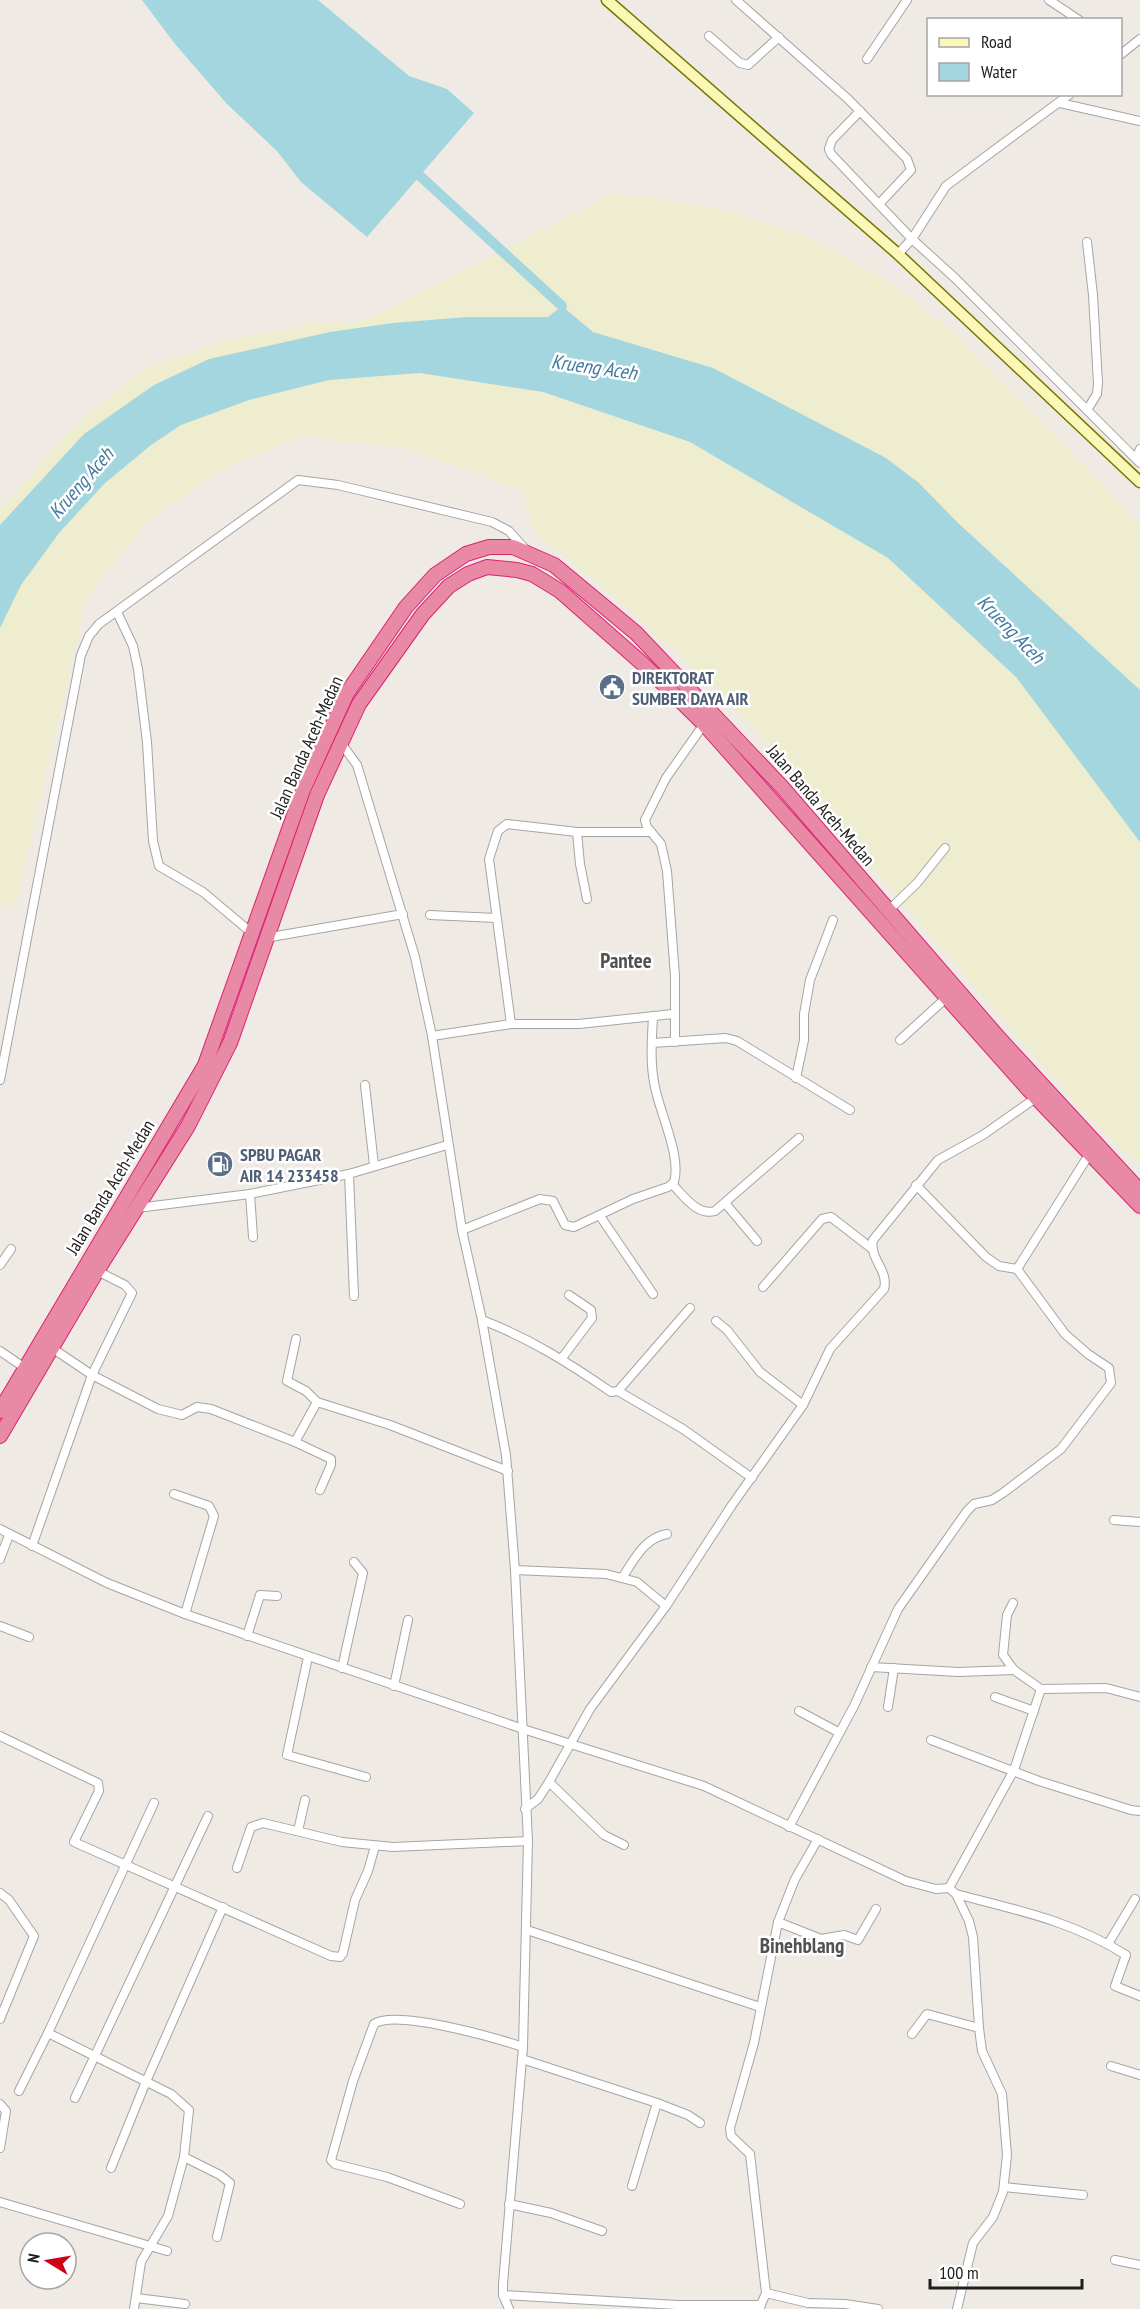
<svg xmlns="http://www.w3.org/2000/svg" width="1140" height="2309" font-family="'PT Sans Narrow',sans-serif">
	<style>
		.farmland { fill: #eeedcf }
		.water { fill: #a3d6de }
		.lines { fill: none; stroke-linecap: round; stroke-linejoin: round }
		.canal { stroke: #a3d6de; stroke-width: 10 }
		.street-casing { stroke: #a5a5a5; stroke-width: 10 }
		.secondary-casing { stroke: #767703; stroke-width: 13 }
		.highway-casing { stroke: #dd2175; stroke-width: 16 }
		.street { stroke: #fff; stroke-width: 8 }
		.secondary { stroke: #faf7b7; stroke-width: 10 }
		.highway { stroke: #e88aa5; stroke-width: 14 }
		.labels { text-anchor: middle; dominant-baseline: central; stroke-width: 5; stroke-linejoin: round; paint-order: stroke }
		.service-label { font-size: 18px; font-weight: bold; fill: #4e5e75; stroke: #fff; text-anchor: start }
		.street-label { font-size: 18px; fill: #1e1e1e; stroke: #fff }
		.water-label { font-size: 20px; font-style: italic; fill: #437b9f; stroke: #fff }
		.quarter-label { font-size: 21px; font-weight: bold; fill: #515151; stroke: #fff }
	</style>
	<rect width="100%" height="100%" fill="#efeae4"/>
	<path class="farmland" d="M613 193 718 208 804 235 885 279 955 333 1140 523V1165L1081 1110 733 706 620 601 534 533 523 491 406 448 303 437 233 463 152 517 87 596 15 907 0 903V509L72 428 144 369 227 340 323 321 348 324 373 317Z"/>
	<g class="water">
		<path d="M142 0H318L409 76 447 89 474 113 367 237 301 182 277 151 227 104 175 44Z"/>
		<path d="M562 306 593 332 713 368 886 458 919 483 958 523 1140 690V842L1016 677 888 558 690 442 543 392 420 373 329 380 249 400 181 425 151 445 104 484 59 533 21 585 0 628V525L84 434 154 385 209 359 330 332 393 323 467 317H548Z"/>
	</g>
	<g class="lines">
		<path class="canal" d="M420 176 562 306"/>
		<defs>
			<g id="street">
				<path d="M736 0 848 99 907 159 911 170 880 203"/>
				<path d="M1049 0 1079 20"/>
				<path d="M709 36 740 63 748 65 779 37"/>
				<path d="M1120 55 1140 39"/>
				<path d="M867 59 907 0"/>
				<path d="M1060 103 1140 121"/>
				<path d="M860 111 832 140 829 149 831 154 912 239 956 279 1140 463"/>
				<path d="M1087 242 1093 295 1098 383 1097 394 1087 410"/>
				<path d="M898 254 912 239 946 186 1070 94"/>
				<path d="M1136 458 1140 449"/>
				<path d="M117 612 133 646 138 669 147 742 153 841 159 866 203 892 253 934"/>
				<path d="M341 743 357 765 415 957 432 1036 462 1230 482 1320 506 1455 515 1570 528 1841 523 2047 503 2284V2295L509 2309"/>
				<path d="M577 832 580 864 587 899"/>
				<path d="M889 910 917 883 945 848"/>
				<path d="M430 915 496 918"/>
				<path d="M265 938 403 914"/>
				<path d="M511 1024 489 859 498 831 507 824 577 832H651"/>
				<path d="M432 1036 511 1024H579L673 1014"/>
				<path d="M900 1040 946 998"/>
				<path d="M675 1042V976L667 871 661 844 647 827 645 820 666 778 704 724"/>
				<path d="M652 1043 726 1038 737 1041 850 1110"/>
				<path d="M796 1078 804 1040V1014L810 980 833 920"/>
				<path d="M0 1080 81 655 89 636 99 624 298 480 338 485 492 522 509 531 525 549"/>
				<path d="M365 1085 374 1165"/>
				<path d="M349 1174 354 1296"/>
				<path d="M672 1184C684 1196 697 1216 715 1211L799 1138"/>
				<path d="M916 1185 986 1257 999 1266 1017 1269"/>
				<path d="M250 1194 253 1237"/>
				<path d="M725 1203 757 1241"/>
				<path d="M137 1208 250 1194 349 1174 447 1145"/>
				<path d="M600 1216 653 1294"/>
				<path d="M462 1230 540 1199 553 1201 565 1225 574 1227 633 1199 668 1187 674 1182C682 1155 658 1110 654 1082 650 1060 652 1038 653 1016"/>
				<path d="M0 1265 11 1249"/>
				<path d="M1017 1269 1090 1153"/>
				<path d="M97 1271 125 1285 132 1293 92 1375 158 1409 182 1415 197 1407 211 1409 295 1442 317 1402 390 1425 508 1471"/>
				<path d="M763 1287 822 1219 831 1217 871 1248"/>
				<path d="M482 1320C529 1338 569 1363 611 1392L618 1391 683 1429 752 1478"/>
				<path d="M716 1321 727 1330 760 1372 803 1405"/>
				<path d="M296 1339 287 1381 306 1391 317 1402"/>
				<path d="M0 1351 25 1368"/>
				<path d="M562 1358 592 1318 591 1310 569 1295"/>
				<path d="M618 1391 690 1308"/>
				<path d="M295 1442 331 1459V1465L320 1490"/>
				<path d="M174 1494 209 1506 214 1516 185 1614"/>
				<path d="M1114 1520 1140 1522"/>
				<path d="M0 1529 107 1583 185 1614 523 1729 704 1786 906 1881 936 1889 949 1888 1014 1770 1041 1689 1014 1670 1003 1655 1007 1615 1013 1603"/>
				<path d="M32 1546 92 1375 52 1348"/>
				<path d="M0 1559 9 1535"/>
				<path d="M515 1570 606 1574 637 1582 666 1606"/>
				<path d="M622 1578C634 1560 644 1538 667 1534"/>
				<path d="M0 1626 29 1637"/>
				<path d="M247 1636 260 1595 277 1596"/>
				<path d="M308 1657 287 1755 366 1777"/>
				<path d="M871 1667 958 1672 1014 1670"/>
				<path d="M342 1668 363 1573 354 1562"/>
				<path d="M394 1686 408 1620"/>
				<path d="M1041 1689 1106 1688 1140 1697"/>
				<path d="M995 1697 1034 1711"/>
				<path d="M888 1707 894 1668"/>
				<path d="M799 1711 838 1732"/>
				<path d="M0 1736 98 1783 99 1791 74 1842 331 1956 340 1957 343 1953 355 1900 368 1871 375 1846"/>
				<path d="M931 1740 1039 1781 1131 1810 1140 1811"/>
				<path d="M549 1782 604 1835 624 1845"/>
				<path d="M525 1809 538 1799 549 1782 590 1709 666 1606 732 1505 803 1405 830 1349 884 1289C889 1270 869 1259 873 1240L938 1160 983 1135 1037 1097"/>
				<path d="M789 1827 854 1706 898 1609 967 1511 974 1504 992 1500 1003 1493 1061 1449 1111 1383 1109 1368 1088 1354 1065 1334 1017 1269"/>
				<path d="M298 1831 305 1800"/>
				<path d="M237 1868 251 1827 263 1823 342 1842 393 1847 528 1841"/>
				<path d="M949 1888 956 1894 969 1921 973 1937 979 2028 982 2051 1002 2094 1007 2155 1003 2192 993 2217 973 2243 957 2309"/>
				<path d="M0 1893 9 1900 34 1936 0 2019"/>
				<path d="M956 1894C1017 1910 1072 1921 1126 1955L1115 1986 1140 1996"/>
				<path d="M778 1922 821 1939 844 1935 858 1940 876 1909"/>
				<path d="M527 1930 760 2007"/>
				<path d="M1108 1944 1135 1899"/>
				<path d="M48 2033 171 2094 189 2110 184 2157 168 2216 141 2262 134 2309"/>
				<path d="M912 2034 927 2014 979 2028"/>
				<path d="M522 2059 657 2103 688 2115 700 2123"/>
				<path d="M1111 2066 1140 2075"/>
				<path d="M19 2091 48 2033 154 1803"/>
				<path d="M75 2098 208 1816"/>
				<path d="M0 2104 6 2111 0 2148"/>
				<path d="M184 2157 220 2175 230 2183 217 2237"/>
				<path d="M111 2168 145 2084 223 1907"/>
				<path d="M632 2186 657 2103"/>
				<path d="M1004 2187 1083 2195"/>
				<path d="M0 2202 167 2251"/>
				<path d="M460 2204 387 2177 335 2164 331 2160 353 2081 374 2024C396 2009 496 2038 523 2047"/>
				<path d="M509 2204 551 2213 602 2231"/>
				<path d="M1115 2260 1140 2265"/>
				<path d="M766 2293 808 2303 845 2304 878 2309"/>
				<path d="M503 2295 677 2305H761"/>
				<path d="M136 2298 185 2304"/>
				<path d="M759 2309 766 2293 750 2154 731 2136 730 2128 754 2043 778 1922 795 1879 818 1839"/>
			</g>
			<path id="secondary" d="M607 0 898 254 1140 482"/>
			<g id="highway">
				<path d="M0 1411 205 1065 303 790 347 693 406 607 435 575 466 554 489 547H513L554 565 636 633 782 787 998 1037 1140 1191"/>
				<path d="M0 1436 97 1271 188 1126 230 1043 317 795 359 704 423 614 449 586 468 574 487 567 517 570 532 574 560 591 644 665 704 724 1028 1089 1140 1206"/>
			</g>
		</defs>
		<use href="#street" class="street-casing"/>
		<use href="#secondary" class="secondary-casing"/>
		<use href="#highway" class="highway-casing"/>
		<use href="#street" class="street"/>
		<use href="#secondary" class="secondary"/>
		<use href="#highway" class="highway"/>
	</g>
	<defs>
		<symbol id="civic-disc" viewBox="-11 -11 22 22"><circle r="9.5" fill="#5c6f8a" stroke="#fff"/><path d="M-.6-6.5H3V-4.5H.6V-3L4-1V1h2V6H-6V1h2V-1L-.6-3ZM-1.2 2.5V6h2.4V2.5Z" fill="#fff"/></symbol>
		<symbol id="fuel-disc" viewBox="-11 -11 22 22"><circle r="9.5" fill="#5c6f8a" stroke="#fff"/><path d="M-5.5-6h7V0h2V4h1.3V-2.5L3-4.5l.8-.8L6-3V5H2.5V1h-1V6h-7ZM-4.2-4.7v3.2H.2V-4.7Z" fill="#fff"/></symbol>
	</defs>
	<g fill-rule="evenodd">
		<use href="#civic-disc" x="597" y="672" width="30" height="30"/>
		<use href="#fuel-disc" x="205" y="1149" width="30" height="30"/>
	</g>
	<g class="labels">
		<g class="service-label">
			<text x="632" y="677">DIREKTORAT<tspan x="632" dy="21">SUMBER DAYA AIR</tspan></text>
			<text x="240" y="1154">SPBU PAGAR<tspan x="240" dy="21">AIR 14 233458</tspan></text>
		</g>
		<g class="street-label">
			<text transform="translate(306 747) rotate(-66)">Jalan Banda Aceh-Medan</text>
			<text transform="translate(821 805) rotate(49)">Jalan Banda Aceh-Medan</text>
			<text transform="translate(110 1187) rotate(-59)">Jalan Banda Aceh-Medan</text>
		</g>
		<g class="water-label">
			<text transform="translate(594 367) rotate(8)">Krueng Aceh</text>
			<text transform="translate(81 483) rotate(-49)">Krueng Aceh</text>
			<text transform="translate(1011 629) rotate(46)">Krueng Aceh</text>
		</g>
		<g class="quarter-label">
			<text x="626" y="960">Pantee</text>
			<text x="802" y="1945">Binehblang</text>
		</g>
	</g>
	<rect x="927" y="18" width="195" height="78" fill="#ffffff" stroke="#a5a5a5" stroke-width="1.5"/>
	<rect x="939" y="38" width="30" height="9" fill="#faf7b7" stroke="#a5a5a5" stroke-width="1.5"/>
	<text x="981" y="48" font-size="18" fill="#1e1e1e">Road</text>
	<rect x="939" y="63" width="30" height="18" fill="#a3d6de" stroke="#a5a5a5" stroke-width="1.5"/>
	<text x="981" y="78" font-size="18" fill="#1e1e1e">Water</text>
	<g transform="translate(48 2261) rotate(281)"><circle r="28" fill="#ffffff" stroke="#a5a5a5" stroke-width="1.5"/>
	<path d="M0-4.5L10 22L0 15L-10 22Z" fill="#cc0015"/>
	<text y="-9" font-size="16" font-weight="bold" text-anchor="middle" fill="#1e1e1e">N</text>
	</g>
	<path d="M930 2279v9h152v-9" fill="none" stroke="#1e1e1e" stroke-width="3"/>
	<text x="939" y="2279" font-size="18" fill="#1e1e1e" stroke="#ffffff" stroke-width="4.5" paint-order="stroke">100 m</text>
</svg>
